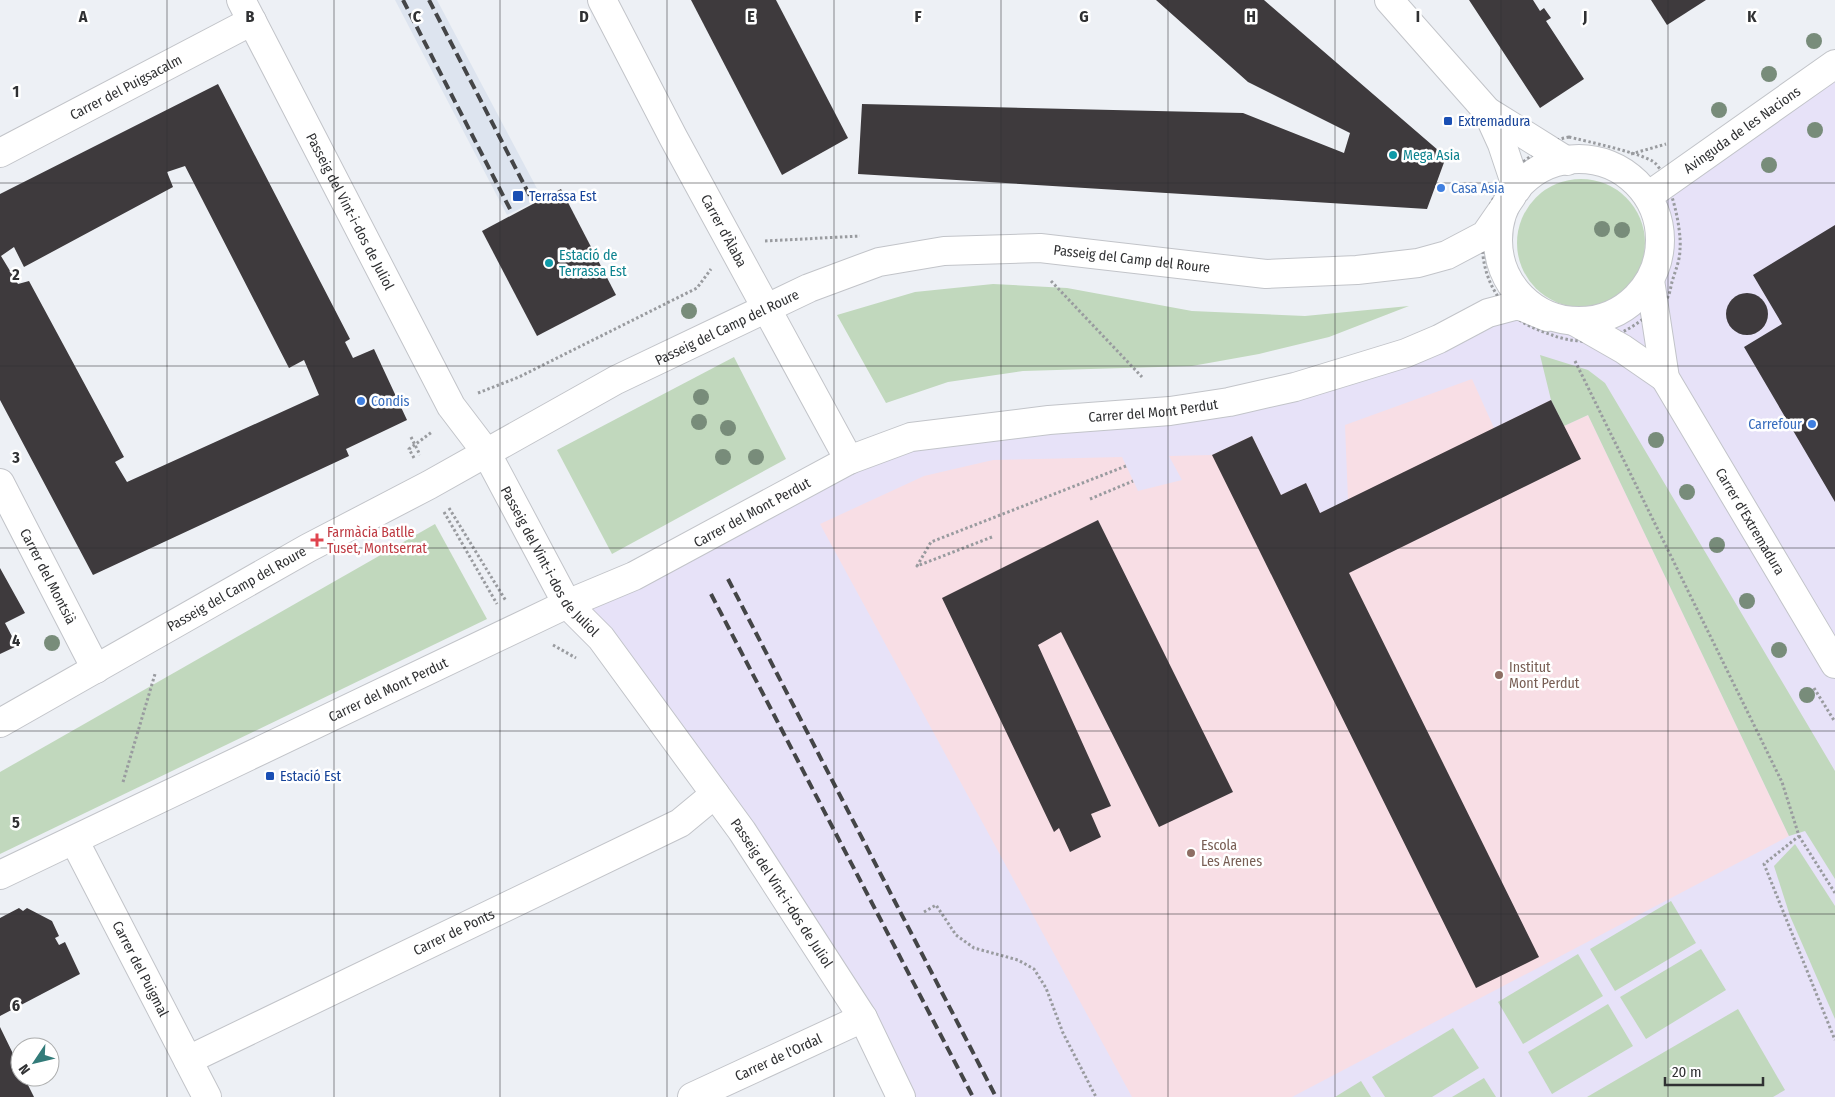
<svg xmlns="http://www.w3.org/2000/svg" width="1835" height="1097" font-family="'Fira Sans Condensed',sans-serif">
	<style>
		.built { fill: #dde4ef }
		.industrial { fill: #e7e2f8 }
		.education { fill: #f8dee5 }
		.green { fill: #c1d8bd }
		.building { fill: #3e3a3d; fill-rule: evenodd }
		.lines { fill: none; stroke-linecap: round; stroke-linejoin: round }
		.minor-casing { stroke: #c2c4c9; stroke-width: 30 }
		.path { stroke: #999b9f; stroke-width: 3; stroke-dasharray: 2.5 2.5; stroke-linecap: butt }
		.minor { stroke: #fff; stroke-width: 28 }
		.rail { stroke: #444547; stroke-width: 4; stroke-dasharray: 10 5; stroke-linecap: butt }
		.tree { fill: #788c7a }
		.grid { fill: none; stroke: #303133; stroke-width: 1; stroke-opacity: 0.55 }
		.transit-dot { fill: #1a4fb4; stroke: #fff; stroke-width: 2 }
		.culture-dot { fill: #0f9aa8; stroke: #fff; stroke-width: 2 }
		.shop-dot { fill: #3f7fe0; stroke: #fff; stroke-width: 2 }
		.health-dot { fill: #e0444e; stroke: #fff; stroke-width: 2 }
		.education-dot { fill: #8d6e63; stroke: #fff; stroke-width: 2 }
		.labels { text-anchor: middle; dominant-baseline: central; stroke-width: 5; stroke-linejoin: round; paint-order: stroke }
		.street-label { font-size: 14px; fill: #303133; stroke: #fff }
		.transit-label { font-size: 14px; fill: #164399; stroke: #fff; text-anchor: start }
		.culture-label { font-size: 14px; fill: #0d838f; stroke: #fff; text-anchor: start }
		.shop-label { font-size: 14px; fill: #366cbe; stroke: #fff; text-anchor: start }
		.health-label { font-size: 14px; fill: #be3a42; stroke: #fff; text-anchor: start }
		.education-label { font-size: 14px; fill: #785e54; stroke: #fff; text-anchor: start }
		.grid-label { font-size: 16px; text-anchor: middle; font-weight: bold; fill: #303133; stroke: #fff; stroke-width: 5; stroke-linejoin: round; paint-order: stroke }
	</style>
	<rect width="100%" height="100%" fill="#edf0f5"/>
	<path class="built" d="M395 0H437L542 198 507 215Z"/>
	<path class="industrial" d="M1835 61V1097H901L579 600 787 493 970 424 1235 404 1485 313 1547 319 1579 325 1608 320 1631 303 1653 277 1658 240 1657 198Z"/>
	<path class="education" d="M1472 379 1494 428 1551 400 1564 426 1588 415 1789 836 1292 1097H1132L820 524 924 476 993 460 1122 457 1138 491 1182 480 1169 456 1212 455 1252 436 1281 495 1306 483 1320 513 1348 500 1345 425Z"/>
	<g class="green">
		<circle cx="1581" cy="243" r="64"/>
		<path d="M993 284 1067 288 1192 311 1305 316 1409 306 1329 337 1259 354 1192 366 1023 371 948 382 886 403 837 315 915 292Z"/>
		<path d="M1540 355 1588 370 1605 383 1835 771V879L1805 831 1789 836 1588 415 1564 426 1551 400Z"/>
		<path d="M734 357 786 459 612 554 557 450Z"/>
		<path d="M435 524 487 619 0 854V772Z"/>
		<path d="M1795 844 1835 906V1019L1790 916 1774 866Z"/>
		<path d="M1671 901 1696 943 1615 991 1590 949Z"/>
		<path d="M1701 949 1726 990 1646 1039 1620 997Z"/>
		<path d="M1578 954 1603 996 1523 1044 1498 1002Z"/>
		<path d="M1608 1004 1633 1046 1552 1094 1528 1052Z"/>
		<path d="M1738 1009 1785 1090 1773 1097H1587Z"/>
		<path d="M1453 1028 1479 1068 1432 1097H1385L1372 1077Z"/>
		<path d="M1484 1078 1496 1097H1452Z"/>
		<path d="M1361 1081 1371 1097H1335Z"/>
	</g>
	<g class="building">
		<path d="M691 0H776L848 138 782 175Z"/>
		<path d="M1156 0H1264L1446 157 1427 209 858 174 862 104 1243 113 1344 153 1350 133 1248 82Z"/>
		<path d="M1469 0H1533L1540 11 1544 8 1551 18 1546 21 1584 79 1540 108Z"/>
		<path d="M1651 0H1706L1667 25Z"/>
		<path d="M218 84 350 339 345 342 353 358 374 349 407 420 346 449 349 456 93 575 0 400V194ZM185 166 289 368 304 360 319 395 127 482 115 462 124 457 29 281 18 284 1 256 14 247 24 267 173 187 167 172Z"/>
		<path d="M561 189 616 295 537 336 482 231Z"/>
		<path d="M1835 225V502L1744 347 1782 324 1753 275Z"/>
		<circle cx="1747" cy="314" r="21"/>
		<path d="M1551 400 1581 459 1349 573 1539 957 1476 988 1212 455 1252 436 1281 495 1306 483 1320 513Z"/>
		<path d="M1098 520 1233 792 1159 827 1061 632 1038 645 1111 806 1091 814 1101 837 1070 852 1059 828 1054 832 942 598Z"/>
		<path d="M0 568 25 613 5 623 17 646 0 654Z"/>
		<path d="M19 908 23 911 27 908 52 921 59 936 55 938 59 945 65 942 80 974 0 1016V918Z"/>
		<path d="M0 1027 20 1068V1077H24L34 1097H0Z"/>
	</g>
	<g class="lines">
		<defs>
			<g id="minor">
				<path id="s1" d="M241 0 451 406 486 452 567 604 601 638 742 831 863 1018 901 1097"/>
				<path id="s2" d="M602 0 673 137 849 460"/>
				<path d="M1389 0 1487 111 1567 161"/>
				<path d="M1487 111 1502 144 1517 189"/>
				<path id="s3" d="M0 153 252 21"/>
				<circle cx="1579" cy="240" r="81"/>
				<path id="s4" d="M1648 196 1835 64"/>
				<path id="s5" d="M1650 280 1665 378 1835 664"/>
				<path d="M1574 321 1623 349 1665 378"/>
				<path id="s6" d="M0 483 96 669"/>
				<path id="s7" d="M0 723 308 548 429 485 616 380 809 288 879 262 944 251 1040 248 1266 274 1357 270 1418 263 1447 255 1485 235 1512 196"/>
				<path id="s8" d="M74 840 207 1097"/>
				<path id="s9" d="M0 875 567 604 634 576 849 460 911 437 1049 420 1170 411 1229 402 1295 387 1406 353 1439 339 1488 313 1518 305 1547 317"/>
				<path id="s10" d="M188 1060 680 823 715 794"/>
				<path id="s11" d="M692 1097 863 1018"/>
			</g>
		</defs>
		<use href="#minor" class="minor-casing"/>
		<g class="path">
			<path d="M1569 137C1585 141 1646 154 1655 163 1670 177 1682 228 1680 249 1680 261 1675 271 1672 282 1670 289 1670 297 1664 302 1647 316 1635 327 1614 336 1595 344 1570 342 1552 335 1540 331 1524 325 1515 316 1466 273 1475 200 1523 162 1537 151 1551 140 1569 137Z"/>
			<path d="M1631 154 1666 144"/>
			<path d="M765 241 860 236"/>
			<path d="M1051 281 1142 377"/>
			<path d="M1575 361 1782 782 1799 836 1764 864 1835 1040"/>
			<path d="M478 393 519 377 697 288 711 269"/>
			<path d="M411 437 420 455"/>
			<path d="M414 458 409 449 432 432"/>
			<path d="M1090 499 1133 481"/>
			<path d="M449 508 506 601"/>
			<path d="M444 512 497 604"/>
			<path d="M992 537 917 566 931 542 1126 466"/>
			<path d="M553 645 576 658"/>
			<path d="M1814 688 1835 722"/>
			<path d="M123 782 155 674"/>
			<path d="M1799 836 1835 893"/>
			<path d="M924 912 936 905 956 935 974 948 1018 960 1034 969 1046 988 1063 1033 1096 1097"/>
		</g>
		<use href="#minor" class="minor"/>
		<g class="rail">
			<path d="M403 0 511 211"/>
			<path d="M429 0 533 202"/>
			<path d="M728 579 996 1097"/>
			<path d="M711 594 973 1097"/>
		</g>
	</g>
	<g class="tree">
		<circle cx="1814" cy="41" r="8"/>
		<circle cx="1769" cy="74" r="8"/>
		<circle cx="1719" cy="110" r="8"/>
		<circle cx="1815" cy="130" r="8"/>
		<circle cx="1769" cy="165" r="8"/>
		<circle cx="1602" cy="229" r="8"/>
		<circle cx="1622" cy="230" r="8"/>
		<circle cx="689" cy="311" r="8"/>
		<circle cx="701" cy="397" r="8"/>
		<circle cx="699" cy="422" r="8"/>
		<circle cx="728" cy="428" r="8"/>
		<circle cx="1656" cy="440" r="8"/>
		<circle cx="723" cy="457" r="8"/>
		<circle cx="756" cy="457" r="8"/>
		<circle cx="1687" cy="492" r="8"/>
		<circle cx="1717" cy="545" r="8"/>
		<circle cx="1747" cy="601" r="8"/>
		<circle cx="52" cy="643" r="8"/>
		<circle cx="1779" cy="650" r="8"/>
		<circle cx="1807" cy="695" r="8"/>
	</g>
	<path class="grid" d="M167 0V1097M334 0V1097M500 0V1097M667 0V1097M834 0V1097M1001 0V1097M1168 0V1097M1335 0V1097M1501 0V1097M1668 0V1097M0 183H1835M0 366H1835M0 548H1835M0 731H1835M0 914H1835"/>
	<g class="transit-dot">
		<rect x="1443" y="116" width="10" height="10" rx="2.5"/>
		<rect x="512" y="190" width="12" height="12" rx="2.5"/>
		<rect x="265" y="771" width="10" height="10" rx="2.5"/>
	</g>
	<g class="culture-dot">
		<circle cx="1393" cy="155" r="5"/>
		<circle cx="549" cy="263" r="5"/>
	</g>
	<g class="shop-dot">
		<circle cx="1441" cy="188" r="5"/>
		<circle cx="361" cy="401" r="5"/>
		<circle cx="1812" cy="424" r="5"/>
	</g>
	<path class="health-dot" d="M314.5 532.5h5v5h5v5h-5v5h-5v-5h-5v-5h5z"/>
	<g class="education-dot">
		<circle cx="1499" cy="675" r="5"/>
		<circle cx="1191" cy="853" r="5"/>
	</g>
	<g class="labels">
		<g class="street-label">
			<text stroke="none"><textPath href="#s3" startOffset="142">Carrer del Puigsacalm</textPath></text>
			<text stroke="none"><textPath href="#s4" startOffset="115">Avinguda de les Nacions</textPath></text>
			<text stroke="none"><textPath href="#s1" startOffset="238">Passeig del Vint-i-dos de Juliol</textPath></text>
			<text stroke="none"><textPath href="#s2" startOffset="261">Carrer d'Àlaba</textPath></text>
			<text stroke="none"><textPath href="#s7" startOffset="1248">Passeig del Camp del Roure</textPath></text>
			<text stroke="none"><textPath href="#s7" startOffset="828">Passeig del Camp del Roure</textPath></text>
			<text stroke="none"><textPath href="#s9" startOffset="1255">Carrer del Mont Perdut</textPath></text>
			<text stroke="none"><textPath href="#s9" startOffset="835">Carrer del Mont Perdut</textPath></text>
			<text stroke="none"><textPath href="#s5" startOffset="266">Carrer d'Extremadura</textPath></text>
			<text stroke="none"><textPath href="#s1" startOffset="642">Passeig del Vint-i-dos de Juliol</textPath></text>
			<text stroke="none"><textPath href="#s6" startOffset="105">Carrer del Montsià</textPath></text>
			<text stroke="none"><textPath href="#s7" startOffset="272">Passeig del Camp del Roure</textPath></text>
			<text stroke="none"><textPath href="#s9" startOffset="430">Carrer del Mont Perdut</textPath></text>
			<text stroke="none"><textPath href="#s1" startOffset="1048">Passeig del Vint-i-dos de Juliol</textPath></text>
			<text stroke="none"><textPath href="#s10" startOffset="295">Carrer de Ponts</textPath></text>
			<text stroke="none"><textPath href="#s8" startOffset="145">Carrer del Puigmal</textPath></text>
			<text stroke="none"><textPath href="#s11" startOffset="95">Carrer de l'Ordal</textPath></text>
		</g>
		<g class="transit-label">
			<text x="1458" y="121">Extremadura</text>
			<text x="529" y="196">Terrassa Est</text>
			<text x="280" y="776">Estació Est</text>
		</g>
		<g class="culture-label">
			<text x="1403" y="155">Mega Asia</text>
			<text x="559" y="255">Estació de<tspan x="559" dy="16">Terrassa Est</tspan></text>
		</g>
		<g class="shop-label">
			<text x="1451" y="188">Casa Asia</text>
			<text x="371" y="401">Condis</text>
			<text x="1802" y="424" text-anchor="end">Carrefour</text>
		</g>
		<g class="health-label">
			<text x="327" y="532">Farmàcia Batlle<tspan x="327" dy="16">Tuset, Montserrat</tspan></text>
		</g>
		<g class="education-label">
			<text x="1509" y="667">Institut<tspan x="1509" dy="16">Mont Perdut</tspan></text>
			<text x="1201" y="845">Escola<tspan x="1201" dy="16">Les Arenes</tspan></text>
		</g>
	</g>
	<g class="grid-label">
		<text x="83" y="22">A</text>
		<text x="250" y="22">B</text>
		<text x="417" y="22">C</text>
		<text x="584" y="22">D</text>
		<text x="751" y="22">E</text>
		<text x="918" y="22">F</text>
		<text x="1084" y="22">G</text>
		<text x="1251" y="22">H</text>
		<text x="1418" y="22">I</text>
		<text x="1585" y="22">J</text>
		<text x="1752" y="22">K</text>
		<text x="16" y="97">1</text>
		<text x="16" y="280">2</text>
		<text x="16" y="463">3</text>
		<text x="16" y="646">4</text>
		<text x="16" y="828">5</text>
		<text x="16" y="1011">6</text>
	</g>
	<g transform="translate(35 1062) rotate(235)"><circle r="24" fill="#ffffff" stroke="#acadad"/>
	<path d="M0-4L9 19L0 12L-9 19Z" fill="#327b79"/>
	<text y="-8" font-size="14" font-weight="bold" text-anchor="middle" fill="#303133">N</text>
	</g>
	<path d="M1665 1077v8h98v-8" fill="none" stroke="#303133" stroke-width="2.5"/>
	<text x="1672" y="1077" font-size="15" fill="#303133" stroke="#ffffff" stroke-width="4" paint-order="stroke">20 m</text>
</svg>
